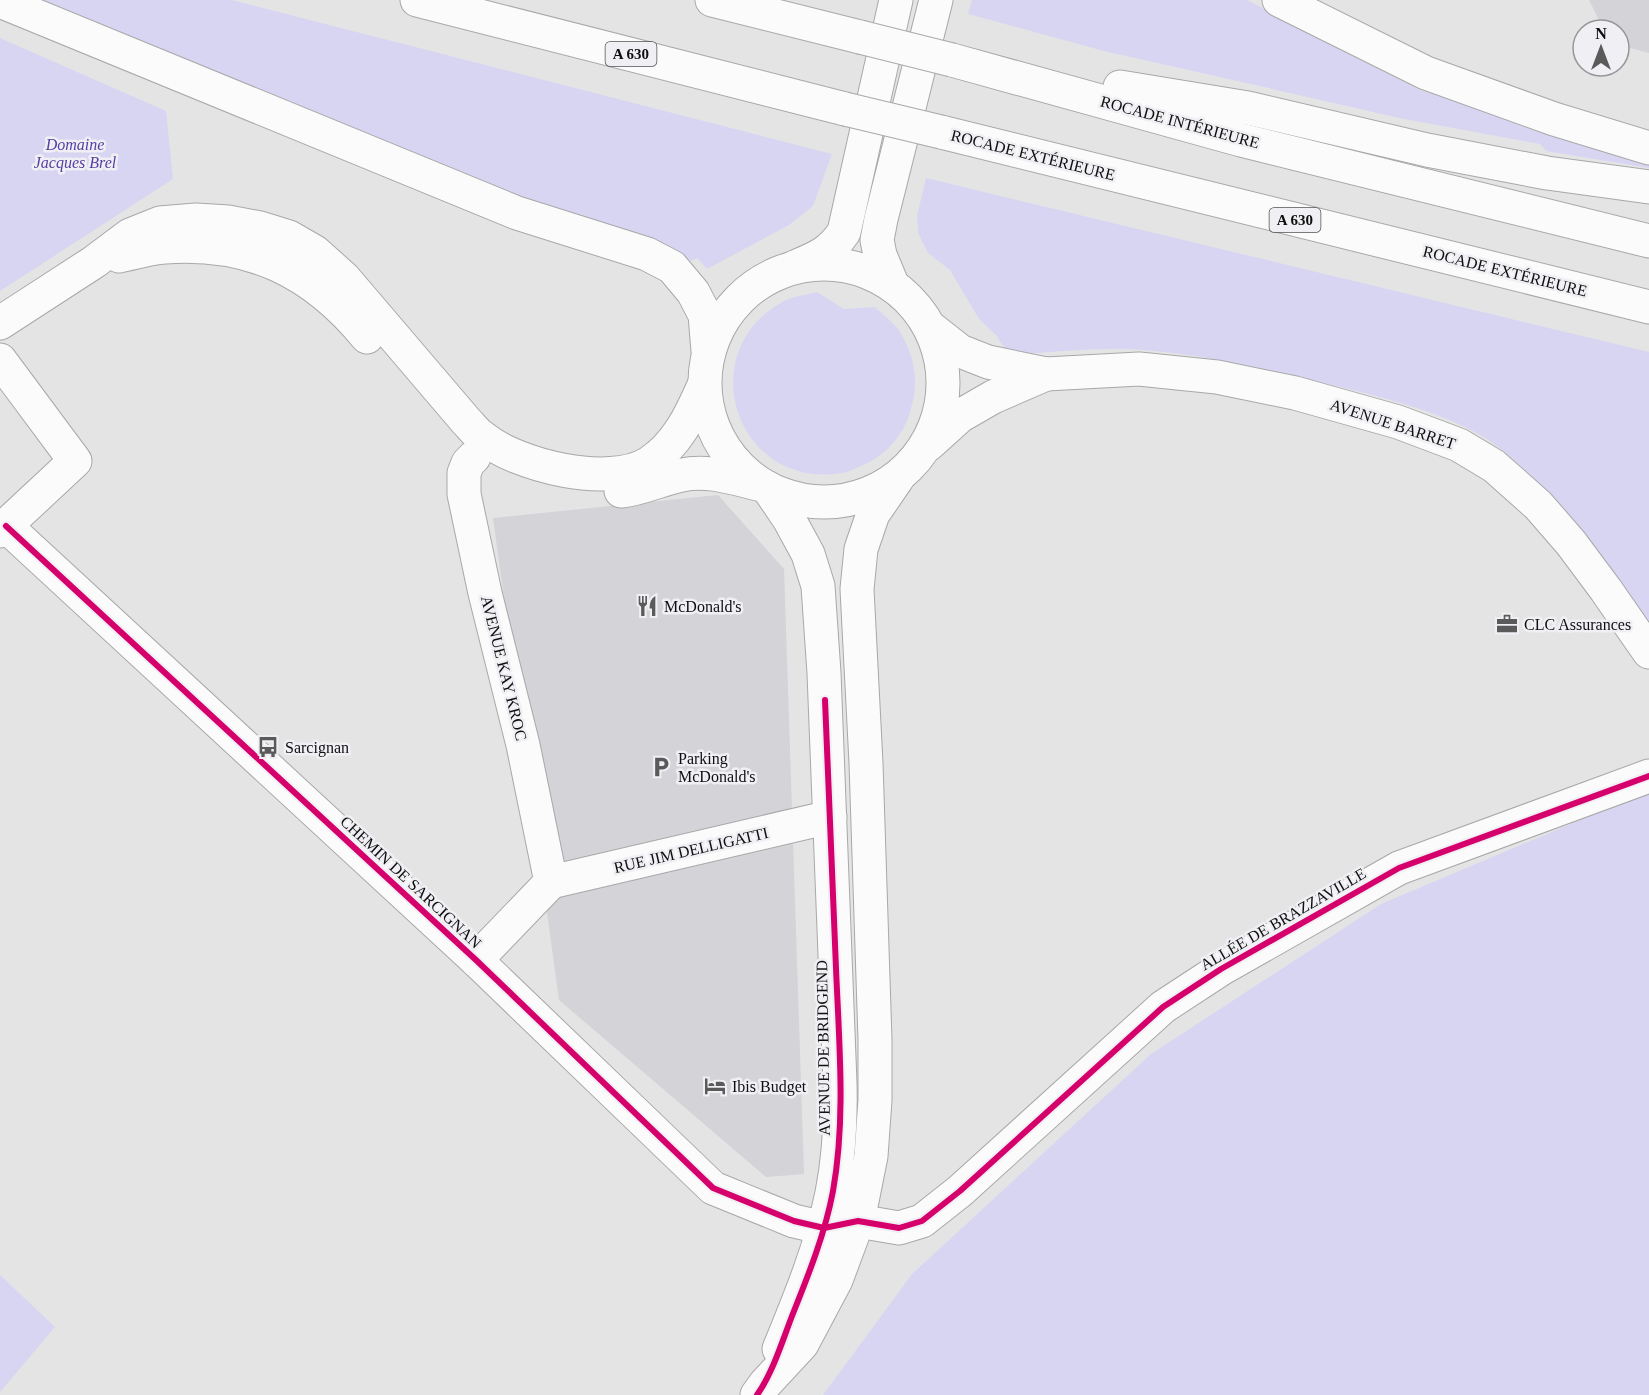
<svg xmlns="http://www.w3.org/2000/svg" width="1649" height="1395" font-family="'Times New Roman',serif">
	<style>
		.built { fill: #d3d3d8 }
		.green { fill: #d8d5f3 }
		.lines { fill: none; stroke-linecap: round; stroke-linejoin: round }
		.minor-casing { stroke: #a8a8a8; stroke-width: 35 }
		.major-casing { stroke: #a8a8a8; stroke-width: 35 }
		.highway-casing { stroke: #a8a8a8; stroke-width: 35 }
		.minor { stroke: #fbfbfb; stroke-width: 33 }
		.major { stroke: #fbfbfb; stroke-width: 33 }
		.highway { stroke: #fbfbfb; stroke-width: 33 }
		.highway-bridge-casing { stroke: #a8a8a8; stroke-width: 35; stroke-linecap: butt }
		.highway-bridge { stroke: #fbfbfb; stroke-width: 33 }
		.cycleway-casing { stroke: #f0f0f4; stroke-width: 10 }
		.cycleway { stroke: #d6006c; stroke-width: 6 }
		.labels { text-anchor: middle; dominant-baseline: central; stroke-width: 5; stroke-linejoin: round; paint-order: stroke }
		.shield { fill: #f0f0f4; stroke: #525254; stroke-width: 1.5 }
		.shield-label { font-size: 15px; font-weight: bold; fill: #0f0f10 }
		.street-label { font-size: 16px; fill: #0f0f10; stroke: #f0f0f4 }
		.park-label { font-size: 16px; font-style: italic; fill: #563ea2; stroke: #f0f0f4 }
		.poi-label { font-size: 16px; fill: #0f0f10; stroke: #f0f0f4; text-anchor: start }
	</style>
	<rect width="100%" height="100%" fill="#e4e4e5"/>
	<g class="built">
		<path d="M1589 0H1649V53L1619 45V30H1604Z"/>
		<path d="M718 495 784 569 804 1174 766 1177 559 1000 493 518Z"/>
	</g>
	<g class="green">
		<path d="M24 0H232L832 154 813 206 789 225 707 269 697 258 691 261 674 248 509 198Z"/>
		<path d="M972 0H1247L1422 91 1500 111 1649 157V168L1546 151 1540 144 1399 118 1264 87 1104 51 968 14Z"/>
		<path d="M0 38 166 111 173 179 0 291Z"/>
		<path d="M926 178 1649 352V625C1612 570 1576 518 1528 473 1514 460 1498 446 1482 436 1441 412 1391 400 1345 388 1282 373 1219 357 1154 351 1106 346 1057 352 1009 355L996 335 979 319 950 270 928 253 918 233 917 216Z"/>
		<path d="M817 292 844 309 875 307C882 314 892 321 898 329 909 345 916 366 915 385 915 393 913 401 911 408 907 431 885 457 863 465 856 468 849 472 842 473 736 491 689 350 786 300 795 296 807 295 817 292Z"/>
		<path d="M1649 791V1395H823L912 1274 1151 1054 1381 904Z"/>
		<path d="M0 1275 55 1327 0 1392Z"/>
	</g>
	<g class="lines">
		<defs>
			<g id="minor">
				<path d="M1279 0 1426 73 1554 119 1649 148"/>
				<path d="M119 256C134 253 149 248 165 247 250 241 313 271 367 337"/>
				<path d="M795 267C818 257 830 253 844 232L896 0"/>
				<path d="M892 284 880 255 877 240 881 219 936 0"/>
				<path d="M0 323 94 262 130 235 160 223 196 220 228 222 260 228 289 237 315 252 344 278 466 421C471 426 476 433 482 437 517 466 609 488 649 463 677 445 691 415 704 385"/>
				<path d="M0 360 75 461 0 531"/>
				<path d="M474 457 468 463 464 473V494L485 593 523 745 551 882"/>
				<path d="M621 491C642 489 661 479 682 475 708 469 736 479 762 485"/>
				<path d="M6 526 476 960 713 1188 794 1221 824 1228 858 1221 899 1228 922 1221 960 1191 1163 1007 1221 969 1399 868 1649 776"/>
				<path d="M551 882 830 817"/>
				<path d="M476 960 551 882"/>
			</g>
			<g id="major">
				<circle cx="824" cy="383" r="119"/>
				<path d="M932 329 960 351 988 362 1046 374 1139 369 1217 377 1295 393 1398 422 1459 445 1494 466 1538 505 1571 543 1606 590 1649 652"/>
				<path d="M929 444 960 416 993 397 1046 374"/>
				<path d="M768 488 789 519 808 554 818 586 824 673 840 1083C841 1120 839 1157 832 1193 821 1247 800 1298 779 1349"/>
				<path d="M757 1395 765 1384 802 1344 836 1280 858 1221 871 1156 875 1100V1040L866 763 857 589 861 549 873 514 897 479"/>
			</g>
			<g id="highway">
				<path d="M417 0 845 109"/>
				<path d="M712 0 860 37"/>
				<path d="M0 1 517 213 647 254 672 267 693 292 705 315 708 351"/>
				<path d="M952 60 1241 140 1649 241"/>
				<path d="M1120 87 1248 108 1427 150 1547 173 1649 187"/>
				<path d="M941 132 1649 307"/>
			</g>
		</defs>
		<use href="#minor" class="minor-casing"/>
		<use href="#major" class="major-casing"/>
		<use href="#highway" class="highway-casing"/>
		<use href="#minor" class="minor"/>
		<use href="#major" class="major"/>
		<use href="#highway" class="highway"/>
		<defs>
			<g id="highway-bridge">
				<path d="M860 37 952 60"/>
				<path d="M845 109 941 132"/>
			</g>
		</defs>
		<use href="#highway-bridge" class="highway-bridge-casing"/>
		<use href="#highway-bridge" class="highway-bridge"/>
		<defs>
			<g id="cycleway">
				<path d="M6 526 476 960 713 1188 794 1221 824 1228 858 1221 899 1228 922 1221 960 1191 1163 1007 1221 969 1399 868 1649 776"/>
				<path d="M757 1395C773 1372 782 1342 792 1316 808 1276 825 1234 833 1191 846 1118 839 1043 836 968 833 879 829 790 825 700"/>
			</g>
		</defs>
		<use href="#cycleway" class="cycleway-casing"/>
		<use href="#cycleway" class="cycleway"/>
	</g>
	<defs>
		<symbol id="restaurant-bare" viewBox="-9 -9 18 18"><path d="M-5-6h1v4h1v-4h1v4h1v-4h1v5L-1.5 .5V6h-2V.5L-5-1ZM5-6V6H3V1.5H1.5Q1.5-4 5-6Z" fill="#5a5a5b" stroke="#f0f0f4" stroke-width="2.5" paint-order="stroke"/></symbol>
		<symbol id="office-bare" viewBox="-9 -9 18 18"><path d="M-6-3h4V-5.5h4V-3h4V5H-6ZM-1-4.5V-3h2v-1.5ZM-6 0V1H6V0Z" fill="#5a5a5b" stroke="#f0f0f4" stroke-width="2.5" paint-order="stroke"/></symbol>
		<symbol id="bus-bare" viewBox="-9 -9 18 18"><path d="M-5-6H5V4H4V6H2V4H-2V6H-4V4H-5ZM-3.5-4V0h7V-4ZM-3.5 1.2v1.5H-2V1.2ZM2 1.2v1.5H3.5V1.2Z" fill="#5a5a5b" stroke="#f0f0f4" stroke-width="2.5" paint-order="stroke"/></symbol>
		<symbol id="parking-bare" viewBox="-9 -9 18 18"><path d="M-3.5-5.5H1a3.5 3.5 0 0 1 0 7H-1V5.5H-3.5ZM-1-3.4V-.6H.8a1.4 1.4 0 0 0 0-2.8Z" fill="#5a5a5b" stroke="#f0f0f4" stroke-width="2.5" paint-order="stroke"/></symbol>
		<symbol id="hotel-bare" viewBox="-9 -9 18 18"><path d="M-6-4.5h1.5V1H6V5H4.5V3h-9V5H-6ZM-4 0a1.8 1.8 0 1 1 3.6 0ZM.5 0V-2.5h3Q6-2.5 6 0Z" fill="#5a5a5b" stroke="#f0f0f4" stroke-width="2.5" paint-order="stroke"/></symbol>
	</defs>
	<g fill-rule="evenodd">
		<use href="#restaurant-bare" x="632" y="591" width="30" height="30"/>
		<use href="#office-bare" x="1492" y="609" width="30" height="30"/>
		<use href="#bus-bare" x="253" y="732" width="30" height="30"/>
		<use href="#parking-bare" x="646" y="752" width="30" height="30"/>
		<use href="#hotel-bare" x="700" y="1071" width="30" height="30"/>
	</g>
	<g class="labels">
		<g class="shield">
			<rect x="605.5" y="42" width="51" height="24" rx="4.5"/>
			<rect x="1269.5" y="208" width="51" height="24" rx="4.5"/>
		</g>
		<g class="shield-label">
			<text x="631" y="54">A 630</text>
			<text x="1295" y="220">A 630</text>
		</g>
		<g class="street-label">
			<text transform="translate(1180 122) rotate(15)">ROCADE INTÉRIEURE</text>
			<text transform="translate(1033 155) rotate(14)">ROCADE EXTÉRIEURE</text>
			<text transform="translate(1505 271) rotate(14)">ROCADE EXTÉRIEURE</text>
			<text transform="translate(1393 424) rotate(18)">AVENUE BARRET</text>
			<text transform="translate(504 668) rotate(76)">AVENUE KAY KROC</text>
			<text transform="translate(691 850) rotate(-13)">RUE JIM DELLIGATTI</text>
			<text transform="translate(411 882) rotate(43)">CHEMIN DE SARCIGNAN</text>
			<text transform="translate(1283 919) rotate(-30)">ALLÉE DE BRAZZAVILLE</text>
			<text transform="translate(823 1048) rotate(-91)">AVENUE DE BRIDGEND</text>
		</g>
		<g class="park-label">
			<text x="75" y="144">Domaine<tspan x="75" dy="18">Jacques Brel</tspan></text>
		</g>
		<g class="poi-label">
			<text x="664" y="606">McDonald's</text>
			<text x="1524" y="624">CLC Assurances</text>
			<text x="285" y="747">Sarcignan</text>
			<text x="678" y="758">Parking<tspan x="678" dy="18">McDonald's</tspan></text>
			<text x="732" y="1086">Ibis Budget</text>
		</g>
	</g>
	<g transform="translate(1601 48)"><circle r="28" fill="#f0f0f4" stroke="#969699" stroke-width="1.5"/>
	<path d="M0-4.5L10 22L0 15L-10 22Z" fill="#5a5a5b"/>
	<text y="-9" font-size="16" font-weight="bold" text-anchor="middle" fill="#0f0f10">N</text>
	</g>
</svg>
